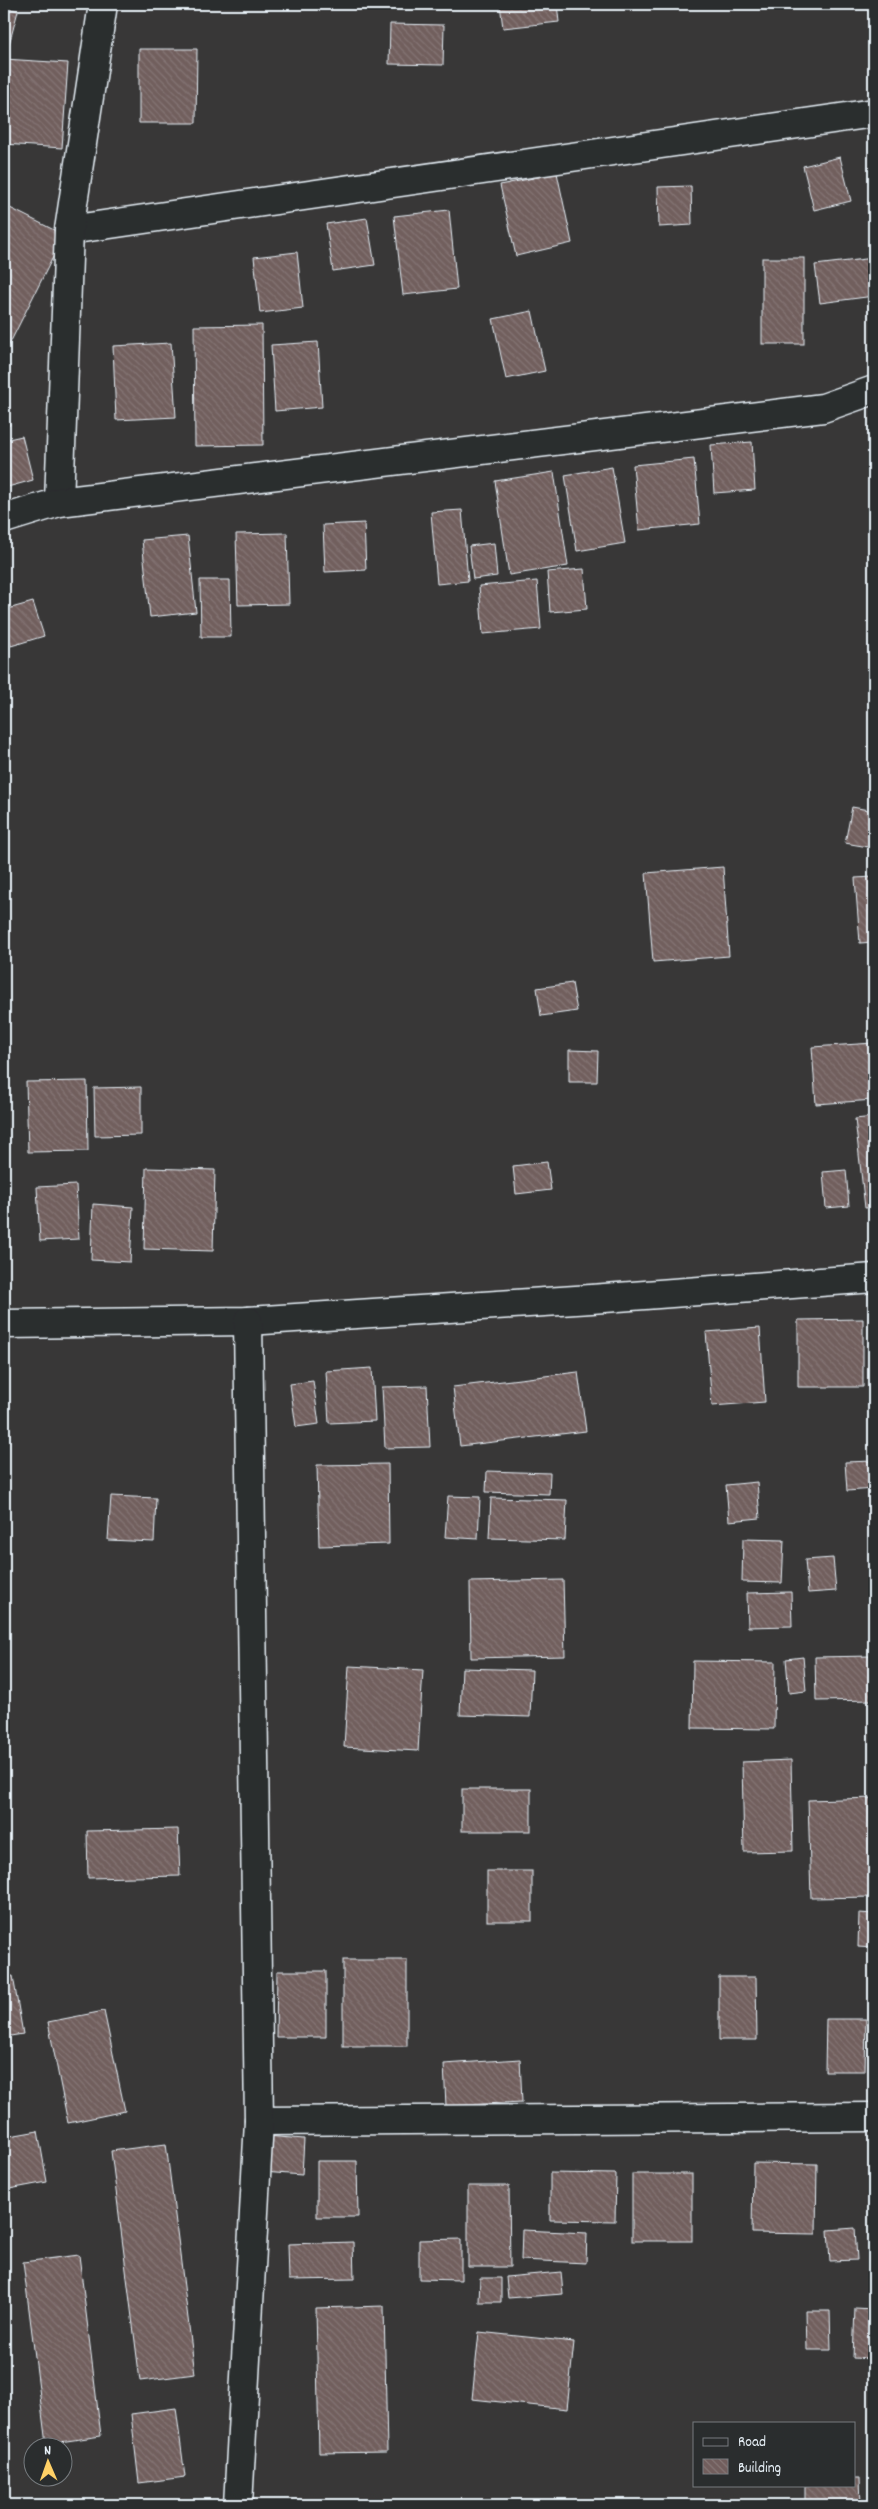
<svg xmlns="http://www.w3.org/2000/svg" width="878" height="2509" font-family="Dekko,sans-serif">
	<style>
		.building { fill: url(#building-back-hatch); stroke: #e8f1f8 }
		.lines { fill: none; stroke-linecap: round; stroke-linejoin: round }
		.minor-casing { stroke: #e8f1f8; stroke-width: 31 }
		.minor { stroke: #2a2d2e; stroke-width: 28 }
	</style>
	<defs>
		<pattern id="building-back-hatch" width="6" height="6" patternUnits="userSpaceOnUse" patternTransform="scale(1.25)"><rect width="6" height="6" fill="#715e5d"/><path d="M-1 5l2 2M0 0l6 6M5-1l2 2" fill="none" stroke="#857675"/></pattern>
	</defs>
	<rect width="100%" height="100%" fill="#383737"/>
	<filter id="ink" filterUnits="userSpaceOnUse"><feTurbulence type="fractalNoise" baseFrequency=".02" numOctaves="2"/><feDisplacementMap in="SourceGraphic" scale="10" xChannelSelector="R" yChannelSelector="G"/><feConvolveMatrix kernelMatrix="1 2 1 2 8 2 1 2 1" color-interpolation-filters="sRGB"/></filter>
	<g filter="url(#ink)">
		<g class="building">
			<path d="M500 4H557L559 22 503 28Z"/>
			<rect x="869" y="4" width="5" height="11"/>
			<path d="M4 7 18 11 8 48 4 47Z"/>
			<path d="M390 24 444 25 443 65 389 64Z"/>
			<path d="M139 49H197L196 123H139Z"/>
			<path d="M4 59 68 63 62 148 4 144Z"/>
			<path d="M840 157 851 201 814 210 803 166Z"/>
			<path d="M557 173 572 243 516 256 500 185Z"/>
			<path d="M691 186 692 225 659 227 658 187Z"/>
			<path d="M4 205 64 235 4 355Z"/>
			<path d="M449 210 457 289 403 295 394 216Z"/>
			<path d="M367 218 375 265 333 271 326 224Z"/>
			<path d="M297 252 303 308 260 313 254 257Z"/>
			<rect x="762" y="258" width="42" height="86"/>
			<path d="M874 258V296L820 303 815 265Z"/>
			<path d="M532 311 545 371 506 379 493 319Z"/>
			<path d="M262 325 263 445 195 446 194 326Z"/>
			<path d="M318 342 322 407 275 411 271 345Z"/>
			<path d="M171 343 176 417 116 420 113 346Z"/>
			<path d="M4 408 10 425 4 427Z"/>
			<path d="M22 436 33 480 4 488V440Z"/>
			<path d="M752 442 755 490 714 493 711 445Z"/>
			<path d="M694 459 700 524 639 530 633 465Z"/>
			<path d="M612 467 625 543 577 551 565 475Z"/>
			<path d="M554 472 568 566 509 575 495 481Z"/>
			<path d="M462 510 468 581 437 584 431 512Z"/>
			<path d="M364 523 366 570 325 572 323 525Z"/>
			<path d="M287 533 289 604 238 605 236 534Z"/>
			<path d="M188 536 196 612 150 617 142 540Z"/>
			<path d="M494 543 497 576 473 579 469 546Z"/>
			<path d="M584 569 587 609 550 612 547 572Z"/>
			<path d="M200 580H230L231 637H201Z"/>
			<path d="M537 581 541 629 483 634 479 586Z"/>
			<path d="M33 602 44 636 11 646 4 623V610Z"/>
			<path d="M852 807 874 811V848L845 843Z"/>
			<path d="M723 867 729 956 653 962 646 873Z"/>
			<path d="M874 877V942L860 943 855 878Z"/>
			<path d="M572 983 577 1011 541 1016 537 988Z"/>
			<path d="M874 1043V1100L816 1104 812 1047Z"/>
			<path d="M569 1050 598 1051 597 1082H569Z"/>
			<path d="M87 1081 88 1151 28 1152 26 1082Z"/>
			<path d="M141 1087V1135L95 1136 94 1088Z"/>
			<path d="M874 1117V1207L865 1208 855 1119Z"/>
			<path d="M547 1162 551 1190 516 1194 513 1166Z"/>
			<path d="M146 1168 215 1170 213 1251 144 1249Z"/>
			<path d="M846 1170 849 1206 826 1208 823 1172Z"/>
			<path d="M76 1185 79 1239 40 1241 37 1187Z"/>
			<path d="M93 1204 133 1207 130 1262 91 1260Z"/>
			<path d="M863 1319V1387H798V1320Z"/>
			<path d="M760 1328 765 1402 712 1406 706 1332Z"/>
			<path d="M372 1368 375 1421 329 1423 326 1371Z"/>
			<path d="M578 1372 586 1431 460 1446 453 1387Z"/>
			<path d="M313 1381 319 1424 296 1427 290 1384Z"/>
			<path d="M427 1386 430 1447 385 1448 382 1387Z"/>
			<path d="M874 1461V1489L847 1491 845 1462Z"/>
			<path d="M388 1464 389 1544 319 1546 317 1465Z"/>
			<path d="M487 1471 550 1473 549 1494 486 1492Z"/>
			<path d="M757 1482 760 1518 729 1521 726 1485Z"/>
			<path d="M111 1496 156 1498 154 1542 108 1540Z"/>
			<path d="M448 1496 480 1497 478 1539 445 1537Z"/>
			<path d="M491 1498 567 1500 565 1540 489 1538Z"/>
			<path d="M743 1539 784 1540 782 1583 742 1582Z"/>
			<path d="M833 1558 836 1591 808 1593 805 1560Z"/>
			<path d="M563 1580 565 1656 471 1658 470 1582Z"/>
			<path d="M791 1592 792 1626 748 1627 747 1593Z"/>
			<path d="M873 1656 874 1700 816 1701 815 1657Z"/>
			<path d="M803 1657 806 1691 789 1693 786 1659Z"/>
			<path d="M693 1661 775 1662 774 1729 692 1728Z"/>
			<path d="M349 1666 423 1670 418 1751 344 1747Z"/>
			<path d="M462 1668 532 1670 530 1717 460 1715Z"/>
			<path d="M791 1760 793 1851 744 1852 742 1762Z"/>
			<rect x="462" y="1789" width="69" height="42"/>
			<path d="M874 1798V1897L811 1898 808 1800Z"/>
			<path d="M178 1829 180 1876 88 1878 87 1831Z"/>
			<rect x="487" y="1871" width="45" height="50"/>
			<path d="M859 1913 874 1914V1948L858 1947Z"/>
			<rect x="343" y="1960" width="64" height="86"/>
			<path d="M277 1971H326V2037H276Z"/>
			<path d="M13 1976 23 2034 4 2037V1977Z"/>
			<path d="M719 1977H756L757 2040H719Z"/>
			<path d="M104 2011 125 2111 68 2123 48 2022Z"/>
			<path d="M826 2019H866L865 2071H825Z"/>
			<path d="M520 2059 522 2102 446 2106 444 2064Z"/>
			<path d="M38 2131 47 2182 4 2190V2137Z"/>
			<path d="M266 2136 304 2139 302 2175 263 2172Z"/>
			<path d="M166 2144 195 2374 140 2381 111 2151Z"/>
			<path d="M317 2161H357L358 2217H317Z"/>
			<path d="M753 2163 817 2164 816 2234 752 2233Z"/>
			<path d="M550 2173 616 2174 615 2221 550 2220Z"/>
			<rect x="632" y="2174" width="60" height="67"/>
			<path d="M468 2186H509L510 2267H468Z"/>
			<path d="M855 2228 857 2260 830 2261 828 2230Z"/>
			<path d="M522 2230 587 2233 586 2263 521 2260Z"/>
			<path d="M461 2239V2280L419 2279V2240Z"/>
			<path d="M353 2242 354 2279 289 2280 288 2244Z"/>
			<path d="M79 2255 101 2436 46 2444 23 2262Z"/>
			<path d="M561 2272 563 2294 508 2298 506 2277Z"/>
			<path d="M480 2278H501V2302H479Z"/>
			<path d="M384 2306 387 2452 319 2453 316 2308Z"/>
			<path d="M855 2308 874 2309V2359L853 2358Z"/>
			<path d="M806 2311H830L831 2350H807Z"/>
			<path d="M479 2332 574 2342 567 2409 472 2399Z"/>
			<path d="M176 2408 185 2477 139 2483 131 2414Z"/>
			<path d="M854 2478H860L861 2505H805V2485H854Z"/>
		</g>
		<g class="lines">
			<defs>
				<g id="minor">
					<path d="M69 230 874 113"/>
					<path d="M59 502 69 230 103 4"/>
					<path d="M4 519 59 502 823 408 874 390"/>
					<path d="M4 1324 248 1321 591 1299 874 1278"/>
					<path d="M259 2121 874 2117"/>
					<path d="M238 2505 259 2121 248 1321"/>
				</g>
			</defs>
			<use href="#minor" class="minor-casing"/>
			<use href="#minor" class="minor"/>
		</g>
	</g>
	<rect width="878" height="2509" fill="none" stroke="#2a2d2e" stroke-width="20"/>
	<rect x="10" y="10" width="858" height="2489" fill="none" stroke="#e8f1f8" stroke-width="2" filter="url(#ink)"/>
	<rect x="693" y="2422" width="162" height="65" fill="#2a2d2e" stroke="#767b7f"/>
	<rect x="703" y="2438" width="25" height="8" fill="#2a2d2e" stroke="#767b7f"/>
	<text x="738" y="2446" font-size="15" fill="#e8f1f8">Road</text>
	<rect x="703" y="2459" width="25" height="15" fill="url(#building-back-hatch)" stroke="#767b7f"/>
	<text x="738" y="2472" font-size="15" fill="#e8f1f8">Building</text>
	<g transform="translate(48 2462) rotate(358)"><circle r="24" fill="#2a2d2e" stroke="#767b7f"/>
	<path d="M0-4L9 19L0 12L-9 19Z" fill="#ffd166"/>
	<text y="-8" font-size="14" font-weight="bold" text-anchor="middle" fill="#e8f1f8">N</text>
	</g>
</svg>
